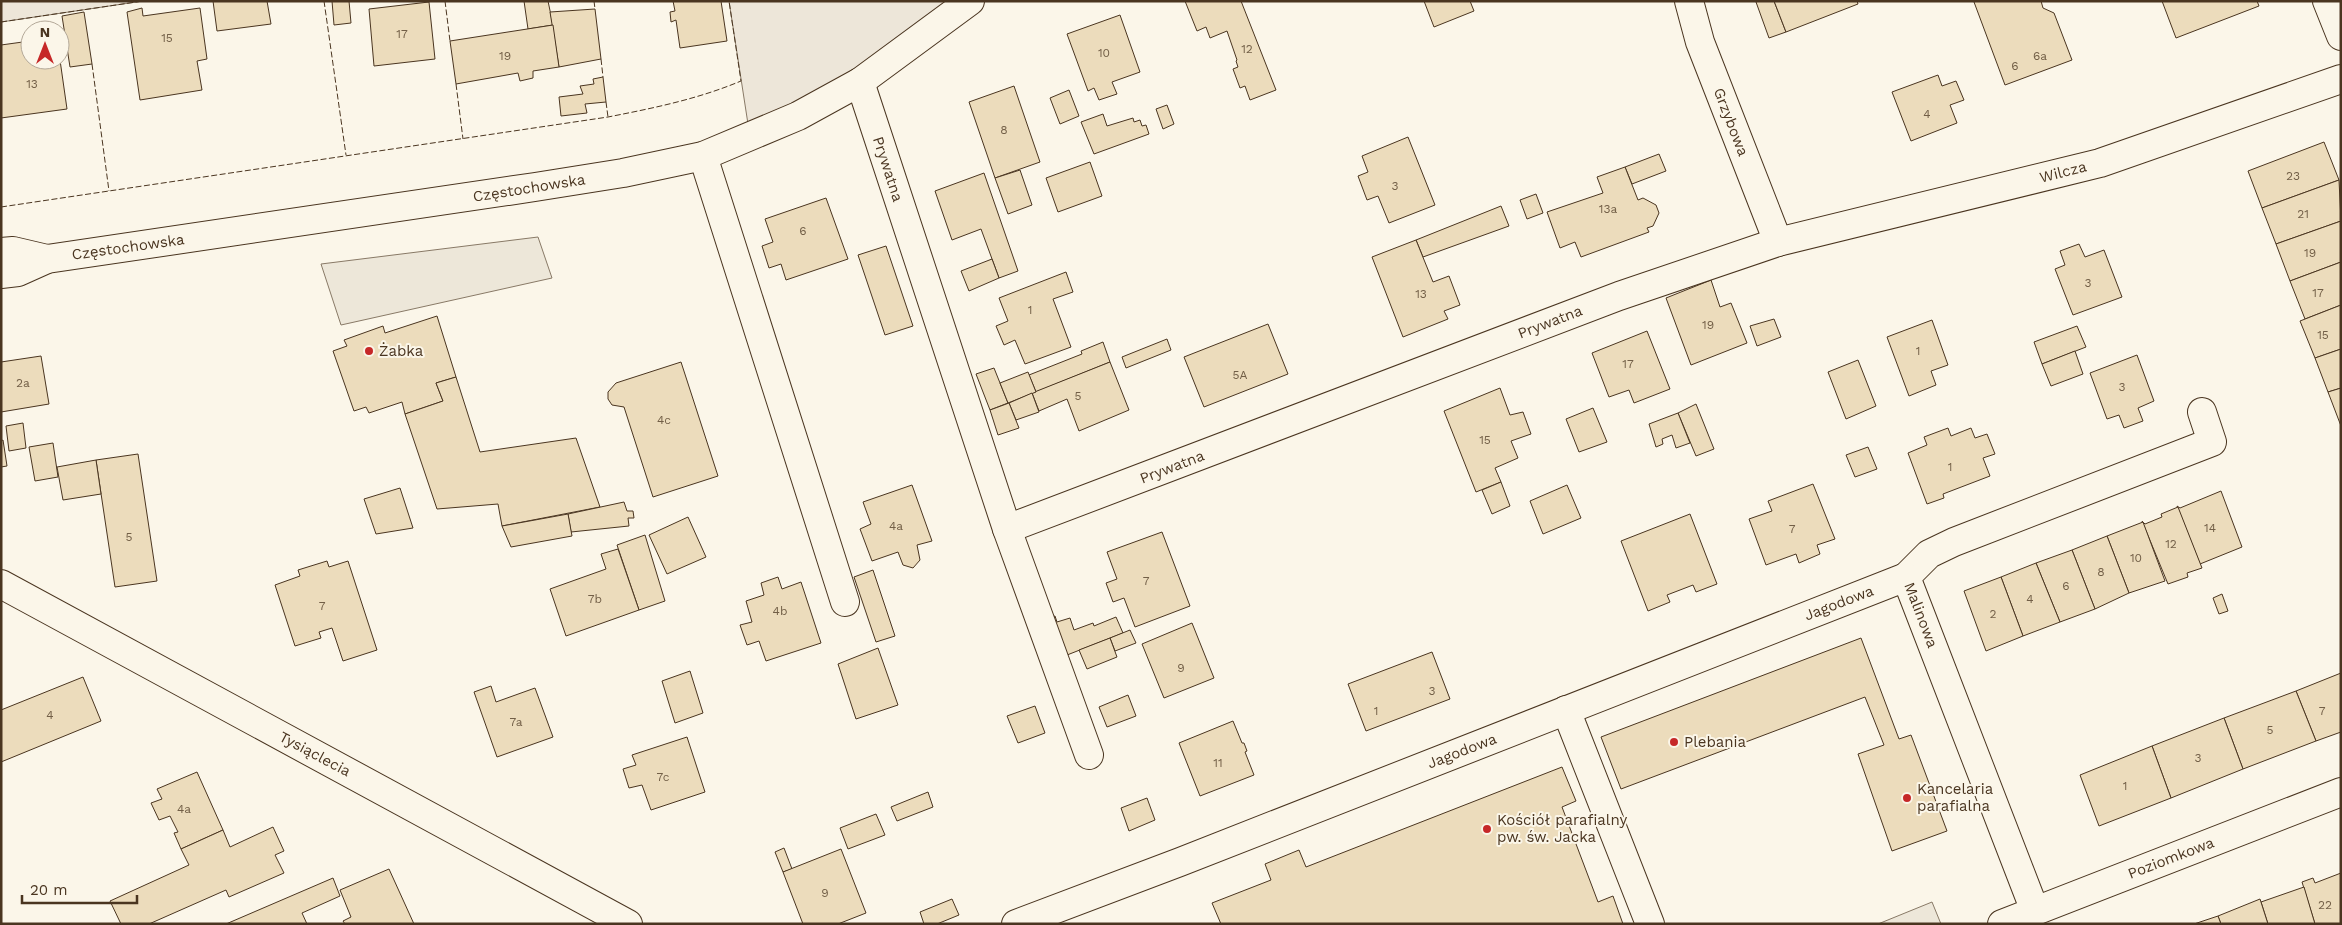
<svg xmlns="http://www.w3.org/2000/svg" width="2342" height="925" font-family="'Work Sans',sans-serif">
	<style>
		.green { fill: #ede6d9; stroke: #887966 }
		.parking { fill: #ede7d9; stroke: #887966 }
		.building { fill: #ecdcbc; stroke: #4a3520 }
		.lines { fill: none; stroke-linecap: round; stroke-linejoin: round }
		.minor-casing { stroke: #4a3520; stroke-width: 30 }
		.major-casing { stroke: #4a3520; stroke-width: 30 }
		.minor { stroke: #fbf6e9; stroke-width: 28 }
		.major { stroke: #fbf6e9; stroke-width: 28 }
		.fence { stroke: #4a3520; stroke-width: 1; stroke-dasharray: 6 2.5; stroke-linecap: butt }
		.poi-dot { fill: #c62828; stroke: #fbf6e9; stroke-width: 2 }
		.labels { text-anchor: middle; stroke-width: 4; stroke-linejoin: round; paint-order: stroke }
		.number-label { font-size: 12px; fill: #725f47 }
		.street-label { font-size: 15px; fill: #4a3520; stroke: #fbf6e9 }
		.poi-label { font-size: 15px; fill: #4a3520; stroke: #fbf6e9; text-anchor: start }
	</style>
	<rect width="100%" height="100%" fill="#fbf6e9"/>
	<g class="green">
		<path d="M1,1H143L1,22Z"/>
		<path d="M729,1H970L750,137Z"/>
	</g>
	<g class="parking">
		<path d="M538,237L552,278L341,325L321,264Z"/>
		<path d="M1932,902L1941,924H1878Z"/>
	</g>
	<g class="building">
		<path d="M213,1H267L271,24L217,31Z"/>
		<path d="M332,1H349L351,23L334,25Z"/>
		<path d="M524,1H548L553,25L528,29Z"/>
		<path d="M673,1H721L727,41L680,48L676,20L671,22L670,12L675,11Z"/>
		<path d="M1185,1H1241L1276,90L1250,100L1245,86L1240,88L1233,69L1238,67L1236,61L1237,60L1227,31L1210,38L1206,27L1197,31Z"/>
		<path d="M1424,1H1470L1474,11L1434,27Z"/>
		<path d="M1759,1H1774L1786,32L1769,38L1756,2Z"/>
		<path d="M1774,1H1857L1858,4L1786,32Z"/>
		<path d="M1977,1H2041L2043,8L2054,13L2072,60L2005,85L1974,2Z"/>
		<path d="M2162,1H2257L2259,6L2176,38Z"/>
		<path d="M429,2L435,59L374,66L369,9Z"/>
		<path d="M142,8L143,16L200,8L207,59L197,61L202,90L140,100L127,12Z"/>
		<path d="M595,9L601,59L559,67L550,12Z"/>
		<path d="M84,12L92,64L70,67L62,16Z"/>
		<path d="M1120,15L1140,72L1112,82L1117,94L1099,100L1094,88L1088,91L1067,34Z"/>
		<path d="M553,25L559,67L533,71V78L520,81L518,73L456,84L450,41Z"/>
		<path d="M30,41V60H60L67,109L1,118V45Z"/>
		<path d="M1938,75L1942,86L1956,81L1964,100L1950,105L1957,123L1911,141L1892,92Z"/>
		<path d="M603,77L606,102L585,104L587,113L561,116L559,97L583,94L580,86L594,84L593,79Z"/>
		<path d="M1014,86L1040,162L995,178L969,102Z"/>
		<path d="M1069,90L1079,116L1060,124L1050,98Z"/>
		<path d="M1167,105L1174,124L1163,129L1156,109Z"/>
		<path d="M1103,114L1107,126L1133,118L1134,122L1140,120L1142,126L1146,125L1149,134L1094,154L1081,122Z"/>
		<path d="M1408,137L1435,205L1389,223L1378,196L1367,200L1358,176L1368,172L1362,156Z"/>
		<path d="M2324,142L2339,180L2262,208L2248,171Z"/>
		<path d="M1659,154L1666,171L1632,184L1625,167Z"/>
		<path d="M1090,162L1102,196L1058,212L1046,178Z"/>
		<path d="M1625,167L1638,200L1643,198L1656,205L1659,213L1653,226L1647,228L1649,232L1581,257L1575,242L1560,248L1547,212L1603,193L1597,177Z"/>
		<path d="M1020,170L1032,205L1008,214L995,178Z"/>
		<path d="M984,173L1018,271L999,278L981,229L952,240L935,191Z"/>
		<path d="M2339,180L2341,221L2276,244L2262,208Z"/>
		<path d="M1536,194L1543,213L1527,219L1520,200Z"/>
		<path d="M826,198L848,259L786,280L781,264L769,268L762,246L773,242L765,219Z"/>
		<path d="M1501,206L1509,226L1423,257L1416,240Z"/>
		<path d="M2341,221V262L2290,281L2276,244Z"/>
		<path d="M1416,240L1433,282L1449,276L1460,305L1444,311L1448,319L1403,337L1372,257Z"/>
		<path d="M2079,244L2085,257L2104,250L2122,297L2073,315L2055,269L2065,265L2060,251Z"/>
		<path d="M886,246L913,326L885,335L858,255Z"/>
		<path d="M992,259L999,278L969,291L961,271Z"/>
		<path d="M2341,262V305L2305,319L2290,281Z"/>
		<path d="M1066,272L1073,292L1053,299L1071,347L1025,364L1015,340L1004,345L996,326L1008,321L999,298Z"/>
		<path d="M1711,280L1720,307L1731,303L1747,343L1691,365L1666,298Z"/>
		<path d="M2341,305V349L2315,358L2300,321Z"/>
		<path d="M437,316L456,377L436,383L443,401L405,414L402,402L369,413L366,407L354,411L333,351L347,346L344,340L383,326L385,333Z"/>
		<path d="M1774,319L1781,337L1757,346L1750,326Z"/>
		<path d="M1932,320L1948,365L1931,371L1936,385L1909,396L1887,337Z"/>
		<path d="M1268,324L1288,374L1204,407L1184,357Z"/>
		<path d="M2077,326L2086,347L2042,364L2034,342Z"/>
		<path d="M1647,331L1670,389L1634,403L1629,390L1609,397L1592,353Z"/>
		<path d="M1167,339L1171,350L1126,368L1122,357Z"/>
		<path d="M1103,342L1110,362L1036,392L1029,375L1082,354L1081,351Z"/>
		<path d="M2341,349V388L2328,392L2315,358Z"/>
		<path d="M2075,351L2083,374L2051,386L2042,364Z"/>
		<path d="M2137,355L2154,401L2138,408L2143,421L2124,428L2119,415L2107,419L2090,373Z"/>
		<path d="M41,356L49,404L1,412V362Z"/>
		<path d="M1858,360L1876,406L1846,419L1828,372Z"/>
		<path d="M681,362L718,476L653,497L624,407L612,405L608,399V392L616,383Z"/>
		<path d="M1110,362L1129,410L1079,431L1067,399L1039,411L1032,393Z"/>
		<path d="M994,368L1008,403L990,410L976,374Z"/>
		<path d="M1028,372L1036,392L1008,403L1000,383Z"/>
		<path d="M456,377L480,452L576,438L600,507L502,526L498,504L437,509L405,414L443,401L436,383Z"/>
		<path d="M1500,388L1510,415L1523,412L1531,434L1511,441L1518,458L1495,468L1501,482L1476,492L1444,411Z"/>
		<path d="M2341,388V426L2328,392Z"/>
		<path d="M1032,393L1039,412L1016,420L1009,403Z"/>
		<path d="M1009,403L1019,428L998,435L990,410Z"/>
		<path d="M1696,404L1714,449L1696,456L1678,413Z"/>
		<path d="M1593,408L1607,442L1579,452L1566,419Z"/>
		<path d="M1678,413L1690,443L1676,448L1672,435L1662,439L1663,444L1656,447L1649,424Z"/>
		<path d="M23,423L26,448L9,451L6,426Z"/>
		<path d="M1948,428L1951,436L1971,428L1975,438L1987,434L1995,454L1983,458L1990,476L1943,494L1944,498L1927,504L1908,453L1927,445L1924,437Z"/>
		<path d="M3,440L7,466L1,467V441Z"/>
		<path d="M53,443L58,477L35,481L29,447Z"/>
		<path d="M1868,447L1877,469L1855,477L1846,455Z"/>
		<path d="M138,454L157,581L115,587L96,460Z"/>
		<path d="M96,460L101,494L63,500L57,467Z"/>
		<path d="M1501,482L1510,506L1492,514L1482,490Z"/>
		<path d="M1813,484L1835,539L1817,545L1820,554L1799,563L1796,554L1766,565L1749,519L1772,511L1768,501Z"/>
		<path d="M912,485L932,541L917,545L920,560L913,568L903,565L898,552L872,561L860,529L871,524L863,502Z"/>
		<path d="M1567,485L1581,518L1543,534L1530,501Z"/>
		<path d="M400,488L413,528L376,534L364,499Z"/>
		<path d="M2221,491L2242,547L2200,564L2177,506L2180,508Z"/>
		<path d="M624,502L627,511H633L634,518H628L629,526L571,532L568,514Z"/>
		<path d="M2178,507L2202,568L2187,573L2188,577L2168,584L2142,521L2145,524L2162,517L2161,514Z"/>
		<path d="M568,514L572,536L511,547L502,526Z"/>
		<path d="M1690,514L1717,584L1696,592L1693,585L1667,595L1670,602L1648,611L1621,541Z"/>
		<path d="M688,517L706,557L667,574L649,535Z"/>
		<path d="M2143,522L2165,581L2129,593L2107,536Z"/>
		<path d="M1162,532L1190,606L1135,627L1124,598L1113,602L1106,583L1117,579L1107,552Z"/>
		<path d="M645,535L665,601L639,610L617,545Z"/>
		<path d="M2107,536L2129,593L2095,609L2072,550Z"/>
		<path d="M618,549L639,610L566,636L550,589L606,569L601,554Z"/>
		<path d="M2072,550L2095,609L2060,622L2036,563Z"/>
		<path d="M327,561L329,567L348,561L377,650L343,661L332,628L319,632L321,638L295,646L275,585L300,576L298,570Z"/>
		<path d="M2036,563L2060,622L2023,636L2001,577Z"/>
		<path d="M873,570L895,636L876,642L854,577Z"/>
		<path d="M778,577L782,589L801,582L821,643L766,661L759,641L747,645L740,625L752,622L746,601L764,595L761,583Z"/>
		<path d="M2001,577L2023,636L1986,651L1964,591Z"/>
		<path d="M2222,594L2228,611L2219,614L2213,598Z"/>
		<path d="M1055,616L1057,622L1070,618L1074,630L1093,623L1094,626L1116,617L1123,633L1062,657L1049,618Z"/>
		<path d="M1192,623L1214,678L1164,698L1142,644Z"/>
		<path d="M1130,630L1136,643L1115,651L1110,638Z"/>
		<path d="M1110,638L1117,657L1087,669L1079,650Z"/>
		<path d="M1861,638L1899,739L1911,735L1947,831L1892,851L1858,754L1884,745L1865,697L1621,789L1601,737Z"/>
		<path d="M878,648L898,705L856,719L838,664Z"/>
		<path d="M1432,652L1450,699L1366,731L1348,684Z"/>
		<path d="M690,671L703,713L675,723L662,681Z"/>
		<path d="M2341,673V732L2316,741L2296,691Z"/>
		<path d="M83,677L101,721L1,762V710Z"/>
		<path d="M491,686L496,702L535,688L553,737L497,757L474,692Z"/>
		<path d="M2296,691L2316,741L2243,769L2224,718Z"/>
		<path d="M1128,695L1136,716L1107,727L1099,707Z"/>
		<path d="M1035,706L1045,733L1018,743L1007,716Z"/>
		<path d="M2224,718L2243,769L2171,798L2152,746Z"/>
		<path d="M1233,721L1242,743H1244L1247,751L1245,752L1254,775L1200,796L1179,743Z"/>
		<path d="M687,737L705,792L651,810L642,785L629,788L623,769L636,765L632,755Z"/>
		<path d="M2152,746L2171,798L2099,826L2080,775Z"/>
		<path d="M1562,767L1576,801L1562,807L1598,902L1613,896L1623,924H1221L1212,903L1271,880L1265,864L1299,850L1306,867Z"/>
		<path d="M197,772L223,830L181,849L174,833L178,832L170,816L159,820L151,803L162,799L157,789Z"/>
		<path d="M928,792L933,807L897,821L891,807Z"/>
		<path d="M1147,798L1155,820L1129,831L1121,808Z"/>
		<path d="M876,814L885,835L848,849L840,828Z"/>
		<path d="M273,827L284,851L275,855L284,873L229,897L226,890L149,924H121L110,901L189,865L181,849L223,830L230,847Z"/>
		<path d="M784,848L792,869L783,872L775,852Z"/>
		<path d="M841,849L866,913L838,924H803L783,872Z"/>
		<path d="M389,869L414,924H345L343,921L351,917L340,890Z"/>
		<path d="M2341,873V924H2315L2302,882L2313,878L2315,883Z"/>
		<path d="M333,878L340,896L302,913L307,924H226Z"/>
		<path d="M2304,887L2315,924H2268L2261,902Z"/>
		<path d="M952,899L959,915L937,924H924L920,912Z"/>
		<path d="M2260,899L2268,924H2221L2218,916Z"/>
		<path d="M2218,916L2221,924H2194Z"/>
	</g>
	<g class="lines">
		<g class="minor-casing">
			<g id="minor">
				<path d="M1689,1L1700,42L1778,242"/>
				<path d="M2327,1L2341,36"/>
				<path d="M860,82L1007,529L1619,296L1778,242L2100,163L2341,79"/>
				<path d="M703,156L845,602"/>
				<path d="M1007,529L1089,755"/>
				<path d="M1,584L628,924"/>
				<path d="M1566,710L1650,924"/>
				<path d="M2035,911L1906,577L1929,554L1954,542L2212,442L2202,412"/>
				<path d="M1016,924L1180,862L1906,577"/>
				<path d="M2002,924L2341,792"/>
			</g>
		</g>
		<g class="major-casing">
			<g id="major">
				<path d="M1,252L13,251L47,259"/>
				<path d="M1,274L18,272L47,259L535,187L623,173L703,156L798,116L860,82L970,1"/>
			</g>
		</g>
		<use href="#minor" class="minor"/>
		<use href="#major" class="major"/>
		<g class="fence">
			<path d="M324,1L346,155"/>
			<path d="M445,1L450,41"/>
			<path d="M594,1L595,9"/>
			<path d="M1,22L143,1"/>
			<path d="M601,59L603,77"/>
			<path d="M92,64L109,191"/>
			<path d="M456,84L463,139"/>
			<path d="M606,102L608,117"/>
			<path d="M1,207L608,117C654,108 698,99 741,81L729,1"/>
		</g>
	</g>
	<g class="poi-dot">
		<circle cx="369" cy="351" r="5"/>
		<circle cx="1674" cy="742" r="5"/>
		<circle cx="1907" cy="798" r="5"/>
		<circle cx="1487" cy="829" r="5"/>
	</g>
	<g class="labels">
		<g class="number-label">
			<text x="402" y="38">17</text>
			<text x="167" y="42">15</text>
			<text x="1247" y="53">12</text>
			<text x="1104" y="57">10</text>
			<text x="505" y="60">19</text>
			<text x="2040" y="60">6a</text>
			<text x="2015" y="70">6</text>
			<text x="32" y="88">13</text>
			<text x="1927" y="118">4</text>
			<text x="1004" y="134">8</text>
			<text x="2293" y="180">23</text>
			<text x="1395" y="190">3</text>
			<text x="1608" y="213">13a</text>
			<text x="2303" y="218">21</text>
			<text x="803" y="235">6</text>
			<text x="2310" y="257">19</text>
			<text x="2088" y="287">3</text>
			<text x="2318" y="297">17</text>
			<text x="1421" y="298">13</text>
			<text x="1030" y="314">1</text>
			<text x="1708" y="329">19</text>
			<text x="2323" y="339">15</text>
			<text x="1918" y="355">1</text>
			<text x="1628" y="368">17</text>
			<text x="1240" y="379">5A</text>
			<text x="23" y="387">2a</text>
			<text x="2122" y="391">3</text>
			<text x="1078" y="400">5</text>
			<text x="664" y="424">4c</text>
			<text x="1485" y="444">15</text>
			<text x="1950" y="471">1</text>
			<text x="896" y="530">4a</text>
			<text x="2210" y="532">14</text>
			<text x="1792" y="533">7</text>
			<text x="129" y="541">5</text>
			<text x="2171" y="548">12</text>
			<text x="2136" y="562">10</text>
			<text x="2101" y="576">8</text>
			<text x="1146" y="585">7</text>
			<text x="2066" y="590">6</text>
			<text x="595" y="603">7b</text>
			<text x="2030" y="603">4</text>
			<text x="322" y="610">7</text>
			<text x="780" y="615">4b</text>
			<text x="1993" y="618">2</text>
			<text x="1181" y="672">9</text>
			<text x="1432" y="695">3</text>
			<text x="1376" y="715">1</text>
			<text x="2322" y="715">7</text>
			<text x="50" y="719">4</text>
			<text x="516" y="726">7a</text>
			<text x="2270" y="734">5</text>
			<text x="2198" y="762">3</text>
			<text x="1218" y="767">11</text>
			<text x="663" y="781">7c</text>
			<text x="2125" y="790">1</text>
			<text x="184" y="813">4a</text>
			<text x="825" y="897">9</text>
			<text x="2325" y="909">22</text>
		</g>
		<g class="street-label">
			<text transform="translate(1731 122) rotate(69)" y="5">Grzybowa</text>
			<text transform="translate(888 169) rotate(72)" y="5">Prywatna</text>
			<text transform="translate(2063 172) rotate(-14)" y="5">Wilcza</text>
			<text transform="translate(529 188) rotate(-9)" y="5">Częstochowska</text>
			<text transform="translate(128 247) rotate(-8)" y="5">Częstochowska</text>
			<text transform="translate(1550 322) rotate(-21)" y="5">Prywatna</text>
			<text transform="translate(1172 467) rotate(-21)" y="5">Prywatna</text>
			<text transform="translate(1839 603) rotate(-21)" y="5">Jagodowa</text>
			<text transform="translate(1921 615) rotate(69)" y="5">Malinowa</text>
			<text transform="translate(1462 751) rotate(-21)" y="5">Jagodowa</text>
			<text transform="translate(315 754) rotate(28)" y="5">Tysiąclecia</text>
			<text transform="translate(2171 858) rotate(-21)" y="5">Poziomkowa</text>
		</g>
		<g class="poi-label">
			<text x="379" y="356">Żabka</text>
			<text x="1684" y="747">Plebania</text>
			<text x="1917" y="794">Kancelaria<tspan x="1917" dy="17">parafialna</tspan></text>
			<text x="1497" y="825">Kościół parafialny<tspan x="1497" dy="17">pw. św. Jacka</tspan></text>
		</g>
	</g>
	<rect width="2342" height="925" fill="none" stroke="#4a3520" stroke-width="5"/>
	<g transform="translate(45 45)"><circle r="24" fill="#fbf6e9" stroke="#b4a999"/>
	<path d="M0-4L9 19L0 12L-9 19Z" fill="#c62828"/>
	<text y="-8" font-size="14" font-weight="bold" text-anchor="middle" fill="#4a3520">N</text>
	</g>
	<path d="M22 895v8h115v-8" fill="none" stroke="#4a3520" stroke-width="2.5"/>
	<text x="30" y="895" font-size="15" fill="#4a3520" stroke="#fbf6e9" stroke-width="4" paint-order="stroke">20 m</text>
</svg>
